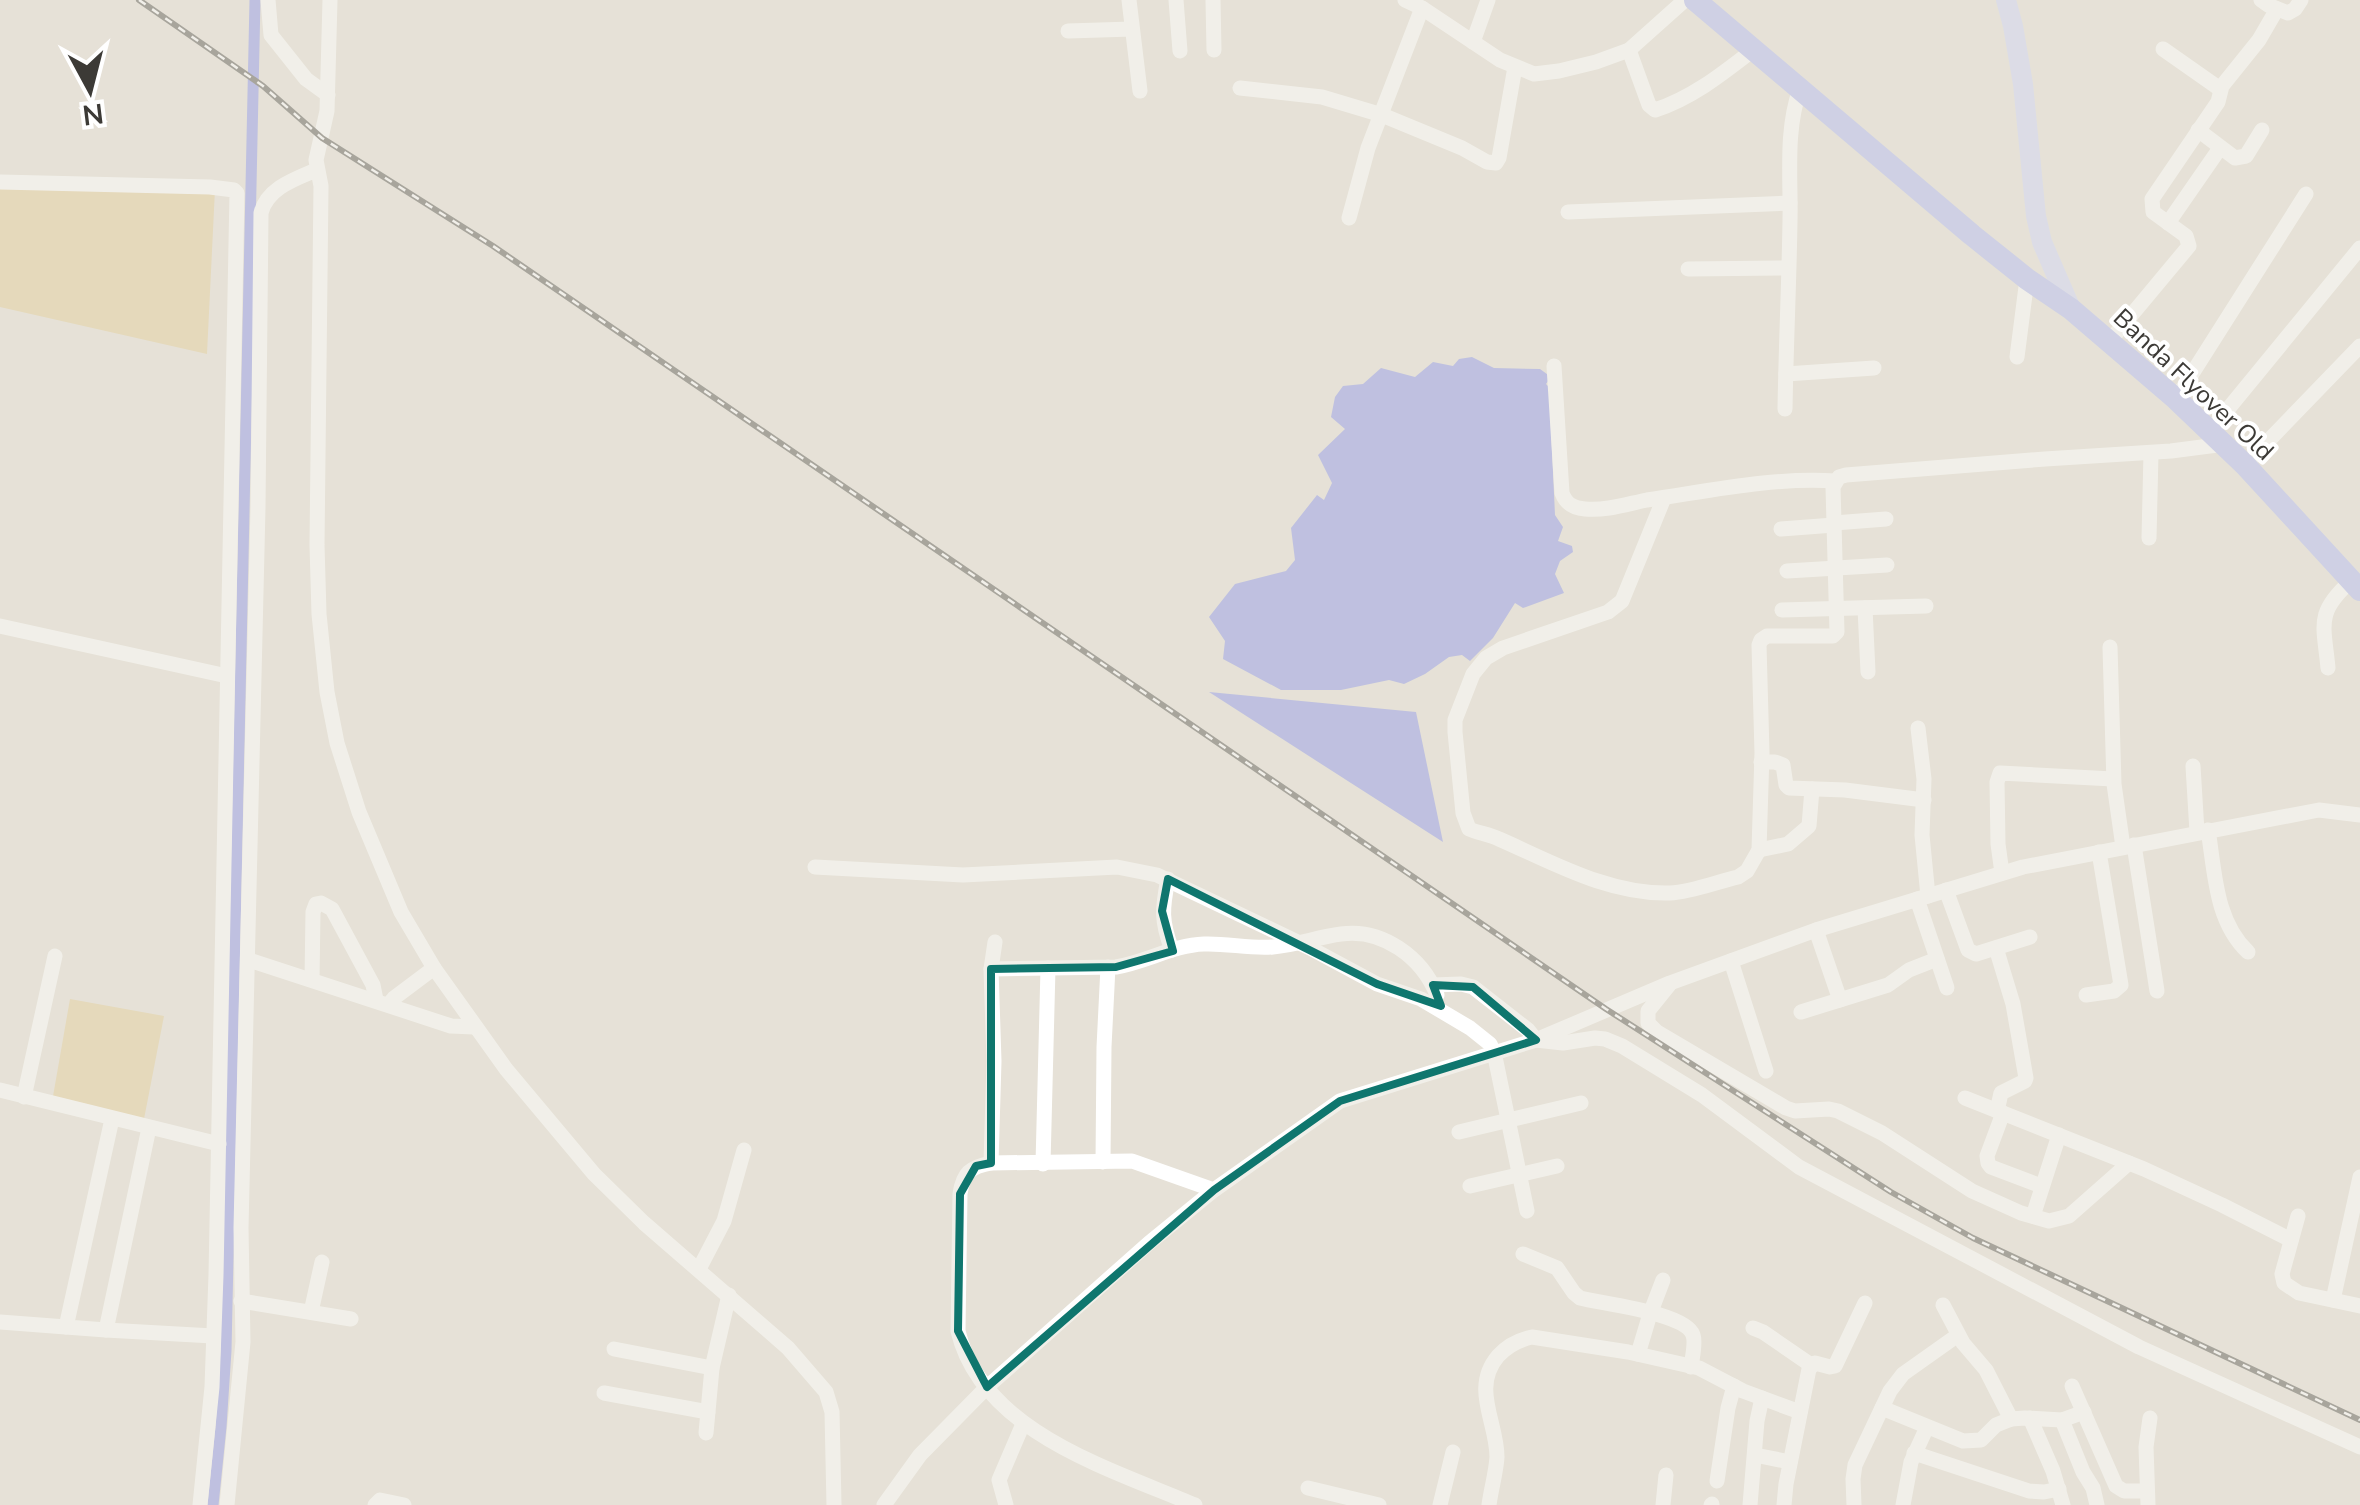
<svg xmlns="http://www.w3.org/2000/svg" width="2360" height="1505" font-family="'Nunito Sans',sans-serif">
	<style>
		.green { fill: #e5ce99 }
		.water { fill: #9098ea }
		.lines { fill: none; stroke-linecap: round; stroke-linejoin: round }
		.canal { stroke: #9098ea; stroke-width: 11 }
		.minor { stroke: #fff; stroke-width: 15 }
		.major { stroke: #d1d6f8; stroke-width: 20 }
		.highway { stroke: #b3bbf4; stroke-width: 22 }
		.rail-casing { stroke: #5d5b56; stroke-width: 6 }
		.rail { stroke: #fff; stroke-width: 2.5; stroke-dasharray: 8; stroke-linecap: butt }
		.marked { fill: none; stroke: #0f766e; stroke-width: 8; stroke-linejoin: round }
		.labels { text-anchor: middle; stroke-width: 8; stroke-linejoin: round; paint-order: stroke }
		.street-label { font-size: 25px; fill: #3c3a36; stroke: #fff }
	</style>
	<rect width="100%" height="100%" fill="#e6e1d7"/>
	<g class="green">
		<path d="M0,179L215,189L207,354L0,307Z"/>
		<path d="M70,999L164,1016L144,1119L52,1102Z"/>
	</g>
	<g class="water">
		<path d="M1472,357L1494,368L1540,369L1551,377L1546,384L1549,387L1555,515L1563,527L1558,541L1572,546L1573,552L1560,561L1555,574L1564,593L1523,608L1515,603L1493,638L1470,661L1462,655L1449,657L1425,674L1404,684L1389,680L1341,690H1281L1223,659L1225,641L1209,617L1235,584L1286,571L1295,560L1291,528L1317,495L1324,500L1332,483L1318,455L1345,429L1331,417L1335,397L1343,386L1363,384L1381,368L1415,377L1433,362L1453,366L1459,359Z"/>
		<path d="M1209,692L1416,712L1443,842Z"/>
	</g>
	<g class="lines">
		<path class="canal" d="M213,1505L221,1427L226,1351L255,0"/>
		<g class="minor">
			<path d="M268,0L271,35L306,79L328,95"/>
			<path d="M330,0L327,111L316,160L321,186L317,545L319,614L327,692L337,743L359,812L401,912L434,968L506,1069L594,1174L644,1223L788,1348L826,1392L832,1412L834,1505"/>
			<path d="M1129,0L1140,91"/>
			<path d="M1176,0L1180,51"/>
			<path d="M1213,0L1214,50"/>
			<path d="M1405,0L1422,8L1500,60L1534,74L1559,71L1596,62L1629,50L1685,0"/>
			<path d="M2261,0L2268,5L2288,13L2295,9L2301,0"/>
			<path d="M1068,31L1132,29"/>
			<path d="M1473,42L1488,0"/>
			<path d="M2163,49L2220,89"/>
			<path d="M1629,50L1649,105L1655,110C1692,98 1722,74 1753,50"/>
			<path d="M1240,88L1322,97L1382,115L1462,148L1487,162L1496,163L1499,158L1515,67"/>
			<path d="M2198,130L2235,158L2246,156L2262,130"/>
			<path d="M0,182L210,187L234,190L237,193L216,1275L212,1387L200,1505"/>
			<path d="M1568,212L1790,203"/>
			<path d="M1349,218L1368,148L1422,8"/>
			<path d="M2168,223L2220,148"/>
			<path d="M1688,269L1788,268"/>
			<path d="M2109,342L2189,246L2186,236L2153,212L2152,199L2218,102L2222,86L2259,40L2277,9"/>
			<path d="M2017,357L2027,279"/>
			<path d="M1554,366L1562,493C1566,504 1573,508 1585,509C1606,511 1627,504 1647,500C1709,491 1773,477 1835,481"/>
			<path d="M1786,374L1874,368"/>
			<path d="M2176,399L2306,194"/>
			<path d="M1785,409C1786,346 1789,284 1790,221C1791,178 1785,131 1800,89"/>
			<path d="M2210,431L2360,248"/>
			<path d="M2245,465L2360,346"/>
			<path d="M1664,498L1622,601L1608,612L1503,648L1486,658L1473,674L1455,720V732L1463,813L1469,829C1478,833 1489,834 1499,839C1552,862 1609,895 1670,893C1692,892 1716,882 1738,877L1747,871L1759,850L1762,753L1759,645L1761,640L1767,636H1833L1837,632L1833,487L1839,477L1846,475L2045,459L2171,451L2225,444"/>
			<path d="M1834,523L1886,519"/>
			<path d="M1781,529L1834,525"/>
			<path d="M2149,538L2151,453"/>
			<path d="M1787,571L1887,565"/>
			<path d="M1865,608L1868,672"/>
			<path d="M1782,610L1926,606"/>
			<path d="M0,626L227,676"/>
			<path d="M2110,647L2114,784L2123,847"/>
			<path d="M2328,668C2324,625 2315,613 2351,581"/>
			<path d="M1918,728L1924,779L1922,835L1928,896"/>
			<path d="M1761,762H1775L1783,765L1786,785L1789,788L1845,790L1924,800"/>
			<path d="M2193,766L2197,832"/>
			<path d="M2208,830C2215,872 2215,921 2248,952"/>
			<path d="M2134,845L2157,991"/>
			<path d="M1759,850L1788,844L1809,826L1812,789"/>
			<path d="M815,867L963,875L1117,867L1157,875L1310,948L1377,984L1421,999L1470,1028L1490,1044L1494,1052L1527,1211"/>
			<path d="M2002,873L1998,844L1997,782L2000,773L2113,779"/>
			<path d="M1168,879C1162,909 1161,921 1172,950"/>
			<path d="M1946,890L1968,950L1976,954L2030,937"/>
			<path d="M1917,899L1947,988"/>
			<path d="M1816,930L1840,1000"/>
			<path d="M1996,948L2013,1004L2026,1078L2025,1081L2001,1093L1997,1111"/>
			<path d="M249,960L451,1026L474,1027"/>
			<path d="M1731,961L1766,1071"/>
			<path d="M991,969L1116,967C1146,962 1174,945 1204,944C1227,943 1250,949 1273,947C1296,945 1318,937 1341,934C1382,928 1422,957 1437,995"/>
			<path d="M312,980L313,912L316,904L321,903L332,909L373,985L376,1000"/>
			<path d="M1433,985L1461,984L1473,987L1528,1030L1536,1040L1563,1043L1595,1038L1605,1039L1622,1046L1702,1095L1799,1167L2139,1347L2360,1447"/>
			<path d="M1669,985L1648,1011V1023L1657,1032L1786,1108L1795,1111L1829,1109L1838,1111L1882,1133L1972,1191L2021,1213L2049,1221L2069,1216L2129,1163"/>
			<path d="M2086,995L2114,991L2121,985L2099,852"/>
			<path d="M389,1004L394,998L434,968"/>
			<path d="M1801,1012L1888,985L1909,970L1937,959"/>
			<path d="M0,1090L219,1144"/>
			<path d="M24,1097L55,956"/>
			<path d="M1965,1098L2144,1169L2222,1205L2291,1240"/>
			<path d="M2003,1113L1987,1156L1988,1163L1991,1167L2041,1186"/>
			<path d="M149,1128L106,1330L213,1336"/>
			<path d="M1459,1132L1581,1103"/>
			<path d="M1103,1162L1104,1047L1108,967"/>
			<path d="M991,1163L994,1061L991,969L995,942"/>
			<path d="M1043,1164L1048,968"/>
			<path d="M1470,1186L1557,1166"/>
			<path d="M2033,1216L2059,1135"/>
			<path d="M2298,1216L2282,1274L2284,1283L2299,1293L2360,1306"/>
			<path d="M1523,1254L1557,1268L1574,1293L1580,1298C1603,1304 1686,1313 1693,1335C1696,1343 1692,1358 1691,1367"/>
			<path d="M699,1269L724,1221L744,1150"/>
			<path d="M2333,1300L2360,1177"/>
			<path d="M241,1301L351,1319"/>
			<path d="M1943,1305L1963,1343L1986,1370L2011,1419"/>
			<path d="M311,1312L322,1262"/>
			<path d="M0,1322L66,1327"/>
			<path d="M1753,1328L1763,1332L1811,1365"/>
			<path d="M106,1330L66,1327L112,1119"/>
			<path d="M614,1349L712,1368"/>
			<path d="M1638,1354L1650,1314L1663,1280"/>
			<path d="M2072,1386L2116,1486L2124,1491H2147"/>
			<path d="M604,1393L708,1412"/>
			<path d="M1882,1408L1963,1441L1981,1440L1996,1425L2011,1419L2025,1418L2062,1420L2084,1412"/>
			<path d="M2030,1418L2053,1471L2063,1505"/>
			<path d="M2062,1420L2083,1472L2093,1488L2097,1505"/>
			<path d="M706,1433L712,1368L729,1295"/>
			<path d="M1914,1453L2029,1491L2044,1492L2059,1489"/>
			<path d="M1755,1455L1790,1462"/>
			<path d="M1717,1481L1728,1408L1734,1386"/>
			<path d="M1308,1488L1379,1505"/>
			<path d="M227,1505L243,1342L241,1228L258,507L261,213C267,188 295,179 316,170"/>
			<path d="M375,1505L380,1500L404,1505"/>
			<path d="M884,1505L920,1455L987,1387L1149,1243L1214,1190L1340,1101L1536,1040L1670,983L1816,930L2023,867L2319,810L2360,815"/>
			<path d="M1006,1505L999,1480L1023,1424"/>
			<path d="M1195,1505C1111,1469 982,1432 958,1331L960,1194C963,1173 970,1167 991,1163L1132,1161L1214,1190"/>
			<path d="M1440,1505L1453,1452"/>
			<path d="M1489,1505C1491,1489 1496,1473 1497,1457C1497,1422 1471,1388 1498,1356C1508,1345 1518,1340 1532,1337L1628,1352L1699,1368L1743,1391L1800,1412"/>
			<path d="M1663,1505L1666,1475"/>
			<path d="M1711,1505L1712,1504"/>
			<path d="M1750,1505L1757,1421L1762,1398"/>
			<path d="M1784,1505L1786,1484L1809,1369L1815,1363L1830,1367L1835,1366L1865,1303"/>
			<path d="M1854,1505L1853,1479L1855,1465L1890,1391L1903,1374L1958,1335"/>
			<path d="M1903,1505L1911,1462L1927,1427"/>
			<path d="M2148,1505L2146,1447L2150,1418"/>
		</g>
		<path class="major" d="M2006,0L2013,26L2023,84L2036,216L2042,242L2071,309"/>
		<path class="highway" d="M1695,0L1972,235L2027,279L2071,309L2176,399L2245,465L2360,590"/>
		<g class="rail-casing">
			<path id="rail" d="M139,0L263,86L322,138L493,246L1606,1009L1891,1192L1973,1238L2360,1420"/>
		</g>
		<use href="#rail" class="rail"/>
	</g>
	<path d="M0 0H2360V1505H0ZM1168,879L1377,984L1441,1006L1433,985L1473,987L1536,1040L1340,1101L1214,1190L987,1387L958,1331L960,1194L976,1166L991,1163V969L1116,967L1173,951L1162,911Z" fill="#e6e1d7" fill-opacity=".55" fill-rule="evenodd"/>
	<path class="marked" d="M1168,879L1377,984L1441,1006L1433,985L1473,987L1536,1040L1340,1101L1214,1190L987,1387L958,1331L960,1194L976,1166L991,1163V969L1116,967L1173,951L1162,911Z"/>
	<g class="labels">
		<g class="street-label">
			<text transform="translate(2194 384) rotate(43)" y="9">Banda Flyover Old</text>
		</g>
	</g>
	<g transform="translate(90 90) rotate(173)" stroke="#ffffff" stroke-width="8" paint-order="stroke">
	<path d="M0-8L18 38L0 25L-18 38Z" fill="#3c3a36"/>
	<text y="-15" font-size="28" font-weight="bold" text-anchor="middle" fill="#3c3a36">N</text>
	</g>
</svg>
